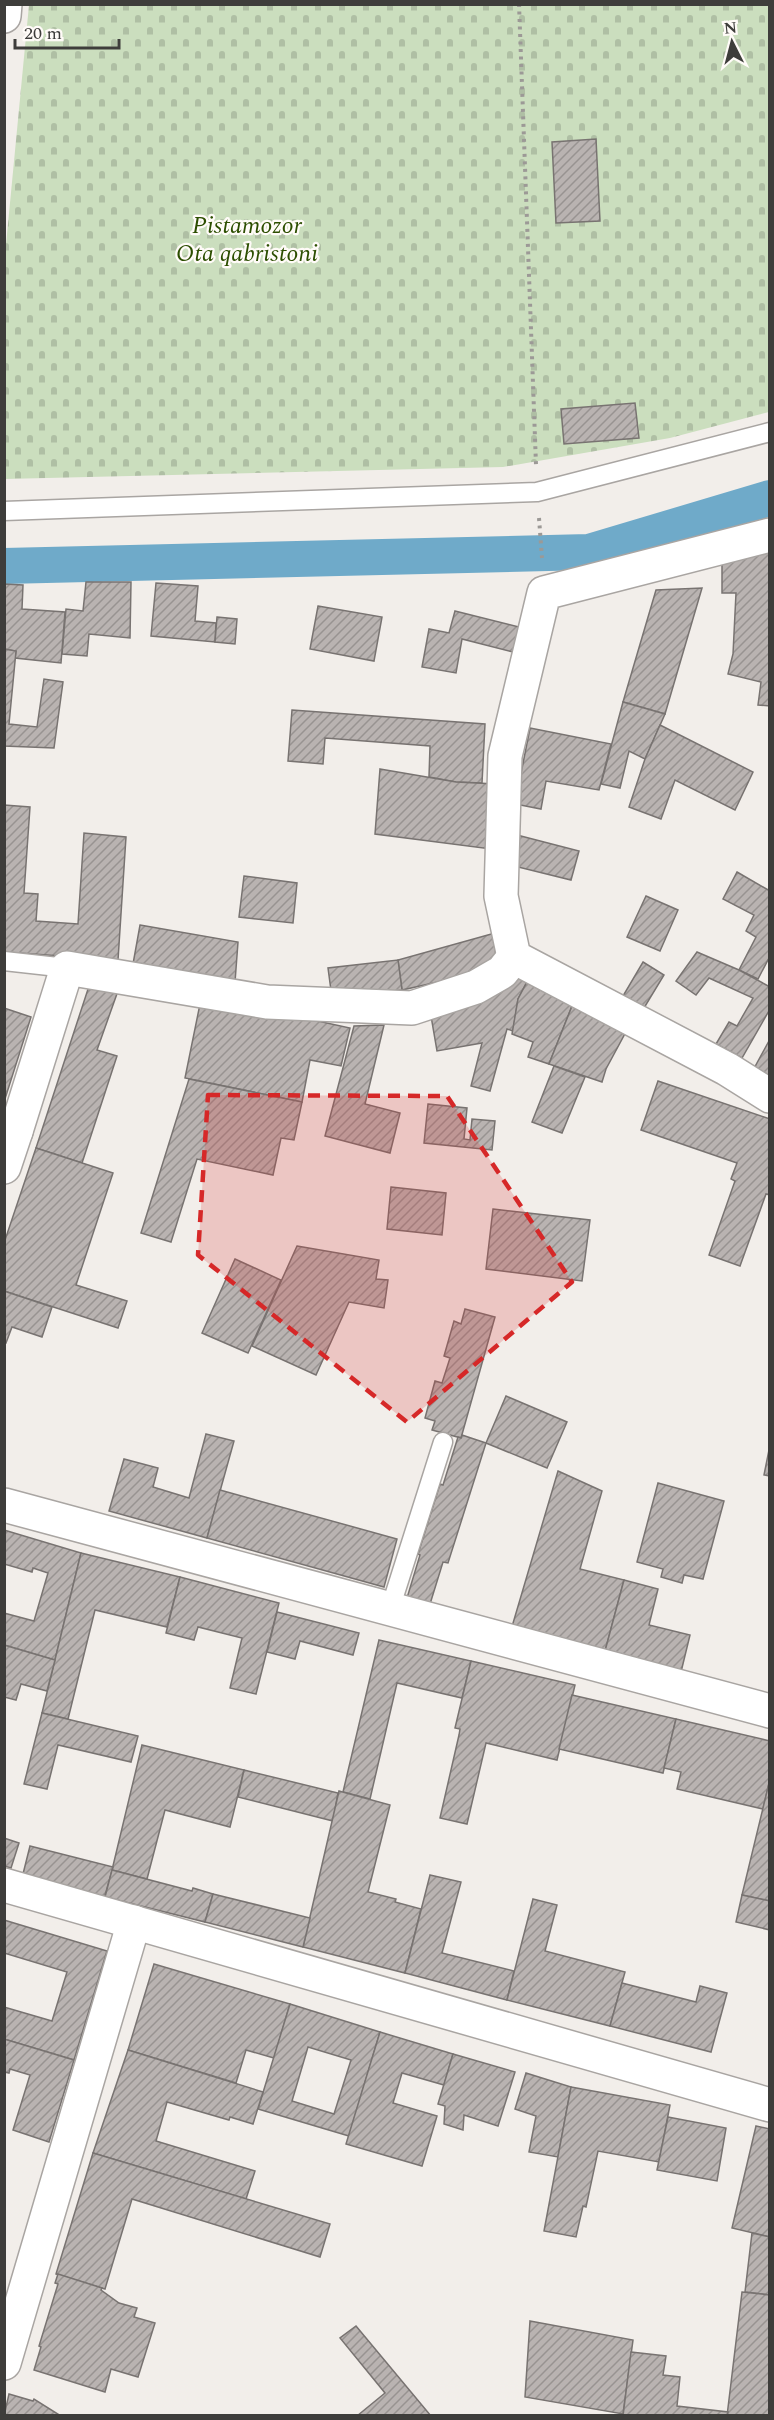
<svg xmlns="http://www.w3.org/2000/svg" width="774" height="2420" font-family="Spectral,serif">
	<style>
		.cemetery { fill: url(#cemetery-stones) }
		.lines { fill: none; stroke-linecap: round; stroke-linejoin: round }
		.canal { stroke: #6faac9; stroke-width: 36 }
		.building { fill: url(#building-hatch); stroke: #787371; stroke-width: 1.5; fill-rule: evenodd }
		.service-casing { stroke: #a9a5a2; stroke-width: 21 }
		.minor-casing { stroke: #a9a5a2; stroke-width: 36 }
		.path { stroke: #9c9996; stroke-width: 4; stroke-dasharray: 3 4.5; stroke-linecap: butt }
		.service { stroke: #fff; stroke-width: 18 }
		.minor { stroke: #fff; stroke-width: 33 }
		.marked { fill: #d62828; fill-opacity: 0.2; stroke: #d62828; stroke-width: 4.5; stroke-dasharray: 12 8; stroke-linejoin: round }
		.labels { text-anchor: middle; stroke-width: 4.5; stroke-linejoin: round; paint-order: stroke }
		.park-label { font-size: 24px; font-style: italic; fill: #2c4e00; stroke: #fffbf8 }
	</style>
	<defs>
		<pattern id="cemetery-stones" width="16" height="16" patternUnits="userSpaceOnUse" patternTransform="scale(1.5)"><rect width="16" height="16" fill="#cbdebe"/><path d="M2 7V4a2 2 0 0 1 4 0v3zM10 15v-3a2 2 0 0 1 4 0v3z" fill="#afbfa4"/></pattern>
		<pattern id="building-hatch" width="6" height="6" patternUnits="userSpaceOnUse" patternTransform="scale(1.5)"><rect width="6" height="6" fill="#b9b3b1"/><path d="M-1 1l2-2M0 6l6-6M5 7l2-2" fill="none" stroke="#989391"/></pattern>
	</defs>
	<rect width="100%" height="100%" fill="#f2eeea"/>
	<path class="cemetery" d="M29,5H769V412L670,438L503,467L5,479V255Z"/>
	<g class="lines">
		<path class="canal" d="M4,566L589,552L770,498"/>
	</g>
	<g class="building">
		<path d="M596,139L600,221L556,223L552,142Z"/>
		<path d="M635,403L639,438L564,444L561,409Z"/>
		<path d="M770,552V706L758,705L761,682L728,674L733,654L736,593H722V564Z"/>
		<path d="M86,582H131L130,638L89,634L87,656L62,654L66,609L83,611Z"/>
		<path d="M156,583L198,586L195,621L216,623L215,642L151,636Z"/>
		<path d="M4,584L23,585L22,609L65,612L61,663L15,658L16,651L4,649Z"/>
		<path d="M702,588L665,714L623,702L656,590Z"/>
		<path d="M318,606L382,617L374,661L310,649Z"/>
		<path d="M455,611L527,629L521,654L462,639L456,673L422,667L429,629L449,633Z"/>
		<path d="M217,617L237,619L235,644L215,642Z"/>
		<path d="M4,649L16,651L9,724L37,727L44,679L63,682L54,748L4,746Z"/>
		<path d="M623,702L665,714L645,759L629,751L620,788L601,784Z"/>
		<path d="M292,710L485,724L482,783L456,782L429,777L430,746L325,738L323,764L288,761Z"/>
		<path d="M660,725L753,772L735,810L675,780L661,819L629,807L645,759Z"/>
		<path d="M530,728L611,744L599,790L546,781L541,809L515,804Z"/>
		<path d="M380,769L456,782L496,784L491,849L375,834Z"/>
		<path d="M4,805L30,807L24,893L38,894L36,921L78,924L84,833L126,837L118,960L4,952Z"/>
		<path d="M517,835L579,851L571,880L510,865Z"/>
		<path d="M737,872L770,891V956L758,979L739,970L756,937L746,931L754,915L723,899Z"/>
		<path d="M244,876L297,883L293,923L239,917Z"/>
		<path d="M646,896L678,910L660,951L627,937Z"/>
		<path d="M140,925L238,942L235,982L133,964Z"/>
		<path d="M495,933L496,969L402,990L398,960Z"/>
		<path d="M697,952L739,970L770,987V1009L742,1058L716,1044L729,1022L737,1026L753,998L709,978L696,995L676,981Z"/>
		<path d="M398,960L402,990L332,998L328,968Z"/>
		<path d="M643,962L664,975L644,1008L623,996Z"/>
		<path d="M523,975L529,978L518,999L513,1031L507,1029L490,1091L471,1086L482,1043L437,1051L431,1016Z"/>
		<path d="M529,978L574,1001L549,1064L528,1057L533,1042L512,1034L518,999Z"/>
		<path d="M90,983L119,988L97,1050L117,1056L82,1163L36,1148Z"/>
		<path d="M574,1001L628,1028L606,1069L602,1082L549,1064Z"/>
		<path d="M200,1004L267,1010L350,1028L341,1066L310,1060L302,1102L185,1078Z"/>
		<path d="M4,1008L31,1017L4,1102Z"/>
		<path d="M384,1025L365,1104L400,1113L390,1153L325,1136L354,1026Z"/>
		<path d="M770,1039V1085L751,1074Z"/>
		<path d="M554,1066L585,1077L562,1133L532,1122Z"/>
		<path d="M189,1079L302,1102L294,1140L281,1138L273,1175L197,1159L171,1242L141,1233Z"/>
		<path d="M658,1081L770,1119V1195L766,1194L740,1266L709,1255L735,1181L731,1179L737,1163L641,1130Z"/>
		<path d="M428,1104L467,1108L464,1139L470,1140L472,1119L495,1121L492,1150L424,1143Z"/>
		<path d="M36,1148L113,1173L76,1285L127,1301L118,1328L4,1291V1243Z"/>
		<path d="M391,1187L446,1193L442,1235L387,1229Z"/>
		<path d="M493,1209L590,1220L582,1281L486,1269Z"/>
		<path d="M297,1246L379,1260L376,1279L388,1280L384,1308L349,1302L316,1375L252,1346Z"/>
		<path d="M235,1259L281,1280L248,1353L202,1333Z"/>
		<path d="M4,1291L52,1307L42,1337L12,1327L6,1343L4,1342Z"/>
		<path d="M465,1309L495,1317L461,1438L432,1430L435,1421L425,1418L435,1381L442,1383L450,1358L444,1356L454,1321L461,1324Z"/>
		<path d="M506,1396L567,1422L547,1468L486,1443Z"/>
		<path d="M206,1434L234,1441L207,1538L109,1511L124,1459L158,1468L153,1487L189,1498Z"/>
		<path d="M462,1435L486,1443L448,1563L443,1562L430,1604L407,1598L420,1555L418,1554L440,1484L443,1485L458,1437L461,1438Z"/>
		<path d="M770,1445V1476L764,1475Z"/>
		<path d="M558,1471L602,1491L580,1569L624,1580L604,1655L511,1630Z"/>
		<path d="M658,1483L724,1501L703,1579L684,1575L682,1583L661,1577L663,1569L637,1562Z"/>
		<path d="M220,1490L397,1539L384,1587L207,1538Z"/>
		<path d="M4,1530L81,1553L55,1660L4,1645V1613L34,1621L48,1573L33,1568L32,1572L4,1564Z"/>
		<path d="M81,1553L180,1577L167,1627L95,1610L68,1719L42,1713Z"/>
		<path d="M180,1577L279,1603L256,1694L230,1688L242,1638L198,1627L194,1640L166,1633Z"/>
		<path d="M624,1580L658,1589L649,1625L690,1635L681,1672L605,1651Z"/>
		<path d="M277,1612L359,1633L353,1655L300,1641L295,1659L267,1652Z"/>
		<path d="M379,1640L471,1661L462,1698L397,1683L370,1799L343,1792Z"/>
		<path d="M4,1645L55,1660L47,1691L21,1684L16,1700L4,1697Z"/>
		<path d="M471,1661L575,1685L557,1760L486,1743L467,1824L440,1818L459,1735L460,1729L455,1728Z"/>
		<path d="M572,1695L676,1719L663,1773L559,1749Z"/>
		<path d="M42,1713L138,1736L131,1762L58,1745L47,1789L24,1784Z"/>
		<path d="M676,1719L770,1741V1779L763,1809L677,1789L681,1772L664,1768Z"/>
		<path d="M142,1745L244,1770L230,1827L165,1810L147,1879L112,1870Z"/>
		<path d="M244,1770L338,1793L333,1821L238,1797Z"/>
		<path d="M770,1779V1901L742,1895Z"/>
		<path d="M339,1791L390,1805L368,1892L396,1899L395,1902L421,1909L405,1973L303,1947Z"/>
		<path d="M4,1838L19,1843L11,1868L4,1866Z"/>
		<path d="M30,1846L113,1867L104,1899L22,1878Z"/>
		<path d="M112,1870L192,1891L193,1888L213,1894L205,1922L105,1897Z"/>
		<path d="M430,1875L461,1882L442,1953L514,1971L507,2000L405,1973Z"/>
		<path d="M213,1894L310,1918L303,1947L205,1922Z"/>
		<path d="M742,1895L770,1901V1930L736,1922Z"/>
		<path d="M533,1899L557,1905L545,1951L625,1972L610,2026L507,2000Z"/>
		<path d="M4,1920L107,1951L74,2060L4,2039V2007L52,2021L67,1972L4,1953Z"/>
		<path d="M154,1964L290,2004L274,2058L246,2050L236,2083L128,2050Z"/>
		<path d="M622,1983L696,2002L700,1986L727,1993L711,2052L610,2026Z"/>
		<path d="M290,2004L380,2032L349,2136L258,2109ZM308,2047L351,2060L334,2114L292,2101Z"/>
		<path d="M380,2032L453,2054L444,2085L402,2073L393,2103L437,2116L422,2166L346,2144Z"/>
		<path d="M4,2039L74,2060L49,2142L13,2130L30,2075L10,2069L9,2073L4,2072Z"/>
		<path d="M128,2050L263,2092L253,2124L230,2117L229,2120L167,2102L156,2141L255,2171L246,2199L93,2153Z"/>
		<path d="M453,2054L515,2072L498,2126L464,2115L463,2130L444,2124L445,2106L438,2104Z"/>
		<path d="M526,2073L571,2087L558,2157L529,2152L536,2116L515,2109Z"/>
		<path d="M571,2087L670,2105L659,2162L598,2151L586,2207L583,2206L576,2237L544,2231Z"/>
		<path d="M668,2117L726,2128L717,2181L657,2170Z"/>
		<path d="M756,2126L770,2129V2237L732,2228Z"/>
		<path d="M93,2153L330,2224L320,2257L132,2199L105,2289L56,2274Z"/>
		<path d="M752,2233L770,2237V2295L745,2292Z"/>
		<path d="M58,2274L102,2288L101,2290L119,2303L137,2308L134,2317L155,2323L138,2377L111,2369L105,2392L34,2370L41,2347L39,2346L58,2284L55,2283Z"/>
		<path d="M742,2292L770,2295V2416H727Z"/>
		<path d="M530,2321L633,2340L623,2414L525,2397Z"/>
		<path d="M356,2326L431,2416H357L385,2393L340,2338Z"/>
		<path d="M631,2352L666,2356L663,2375L680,2377L677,2406L728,2412L727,2416H623Z"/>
		<path d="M9,2394L33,2401L34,2399L61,2416H4Z"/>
	</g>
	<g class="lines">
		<g class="service-casing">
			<g id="service">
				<path d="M4,511L537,492L770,432"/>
				<path d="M4,961L67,968"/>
				<path d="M390,1609L443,1442"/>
			</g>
		</g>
		<g class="minor-casing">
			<g id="minor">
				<path d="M4,16L5,4"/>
				<path d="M770,535L544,593L505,756L501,896L514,957L727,1069L770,1096"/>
				<path d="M4,1127L16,1131L4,1167"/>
				<path d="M16,1131L67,968L267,1002L412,1008L476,987L502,972L514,957"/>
				<path d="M4,1505L770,1711"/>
				<path d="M4,1885L770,2105"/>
				<path d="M4,2363L134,1922"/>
			</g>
		</g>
		<g class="path">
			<path d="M519,4L536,465"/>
			<path d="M539,518L542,558"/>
		</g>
		<use href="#service" class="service"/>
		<use href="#minor" class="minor"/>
	</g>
	<path class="marked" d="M208,1095L447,1096L572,1282L407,1422L198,1255Z"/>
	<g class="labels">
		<g class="park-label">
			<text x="247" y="233">Pistamozor<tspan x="247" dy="28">Ota qabristoni</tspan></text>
		</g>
	</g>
	<rect width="774" height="2420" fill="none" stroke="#3e3d3b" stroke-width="12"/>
	<g transform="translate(732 42) rotate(354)" stroke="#fffbf8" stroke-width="4.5" paint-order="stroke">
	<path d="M0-4.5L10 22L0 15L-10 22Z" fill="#3e3d3b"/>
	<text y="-9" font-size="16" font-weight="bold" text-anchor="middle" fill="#3e3d3b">N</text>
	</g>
	<path d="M15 39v9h104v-9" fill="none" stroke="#3e3d3b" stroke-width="3"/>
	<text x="24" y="39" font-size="18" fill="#3e3d3b" stroke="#fffbf8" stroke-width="4.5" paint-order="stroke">20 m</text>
</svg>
